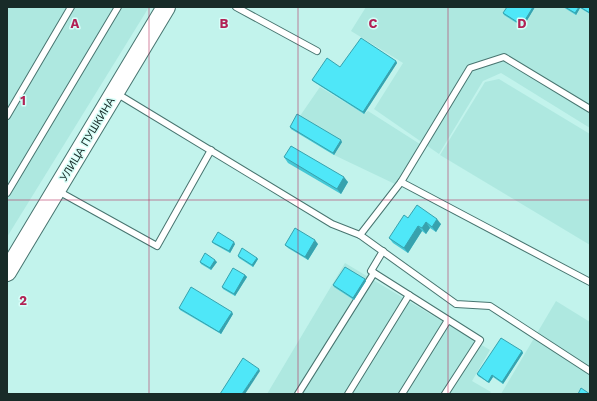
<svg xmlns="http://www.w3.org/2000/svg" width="597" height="401" font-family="'Work Sans',sans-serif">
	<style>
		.built { fill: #aee8e0 }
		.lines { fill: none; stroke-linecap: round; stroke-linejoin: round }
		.service-casing { stroke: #487570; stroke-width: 8 }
		.secondary-casing { stroke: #487570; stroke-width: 20 }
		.service { stroke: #fff; stroke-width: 6 }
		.secondary { stroke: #fff; stroke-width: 18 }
		.wall { fill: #44c7d5 }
		.shaded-wall { fill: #37a2ae }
		.building { fill: #4fe7f8; stroke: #37a2ae }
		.grid { fill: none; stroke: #b22255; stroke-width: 1; stroke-opacity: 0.55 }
		.labels { text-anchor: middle; stroke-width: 3; stroke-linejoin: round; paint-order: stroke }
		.street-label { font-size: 11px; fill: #182b28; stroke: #d7fef8 }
		.grid-label { font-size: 13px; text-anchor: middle; font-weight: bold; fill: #b22255; stroke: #d7fef8; stroke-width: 3; stroke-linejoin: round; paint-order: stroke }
	</style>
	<rect width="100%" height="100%" fill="#c2f3ec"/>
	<g class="built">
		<path d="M7,7H149L7,237Z"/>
		<path d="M366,7H590V128L501,73L483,81L439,154L374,109L403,63L351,31Z"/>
		<path d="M499,79L590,134V245L440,155L485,82Z"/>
		<path d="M320,87L364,114L368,111L423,146L397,185L334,155L291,129Z"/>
		<path d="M345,263L490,350L472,381L491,392L489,394H267Z"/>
		<path d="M556,301L590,322V394H501Z"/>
	</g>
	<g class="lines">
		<g class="service-casing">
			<g id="service">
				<path d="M236,7L317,51"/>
				<path d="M116,93L332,224L360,235L401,182L470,68L504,57L590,109"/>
				<path d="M7,116L71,7"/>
				<path d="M401,182L590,282"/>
				<path d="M58,191L157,246L211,150"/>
				<path d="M7,193L118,7"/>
				<path d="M360,235L456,304L490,306L590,371"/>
				<path d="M383,251L371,271L480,340L445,394"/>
				<path d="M298,394L374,273"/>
				<path d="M348,394L409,295"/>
				<path d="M402,394L448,320"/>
			</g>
		</g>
		<g class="secondary-casing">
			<path id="secondary" d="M7,272L166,7"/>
		</g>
		<use href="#service" class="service"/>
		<use href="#secondary" class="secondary"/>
	</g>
	<g class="wall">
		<path d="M535,7L523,27L504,15L503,13Z"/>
		<path d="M563,7H590V14L580,8L576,15Z"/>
		<path d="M396,61L397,63L364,114L314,82L312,80L340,67Z"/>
		<path d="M290,127L342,142L334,155L291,129Z"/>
		<path d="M284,157L348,182L341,194L288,163Z"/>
		<path d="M408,218L441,224L436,232L430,228L426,234L422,231L408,253L393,243L389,238Z"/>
		<path d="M212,242L235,244L230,253L214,244Z"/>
		<path d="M318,244L308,260L288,248L285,245Z"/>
		<path d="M238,256L257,258L258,259L253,267L239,258Z"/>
		<path d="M200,262H217L211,270L201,264Z"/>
		<path d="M245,275L247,277L235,296L223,289L222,287Z"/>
		<path d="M365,279L366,281L354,300L334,287L333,285Z"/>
		<path d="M179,308L233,314L221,334L180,310Z"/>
		<path d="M522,351L523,353L503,384L493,377L489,383L478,376L477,374Z"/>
	</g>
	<g class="shaded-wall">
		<path d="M533,7H535L523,27L522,25Z"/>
		<path d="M579,7H580V8L576,15L575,13Z"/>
		<path d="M396,61L397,63L364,114L363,112Z"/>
		<path d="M341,140L342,142L334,155L333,153Z"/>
		<path d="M344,177L348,182L341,194L337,189Z"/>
		<path d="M437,219L441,224L436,232L432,227Z"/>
		<path d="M426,222L430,228L426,234L422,228Z"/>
		<path d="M418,226L422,231L408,253L404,248Z"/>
		<path d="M315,240L318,244L308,260L305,257Z"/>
		<path d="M234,242L235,244L230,253L229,251Z"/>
		<path d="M257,258L258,259L253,267L252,265Z"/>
		<path d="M215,260L217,262L211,270L210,268Z"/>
		<path d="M245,275L247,277L235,296L234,294Z"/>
		<path d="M365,279L366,281L354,300L353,298Z"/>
		<path d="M232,312L233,314L221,334L219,332Z"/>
		<path d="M522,351L523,353L503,384L502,382Z"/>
		<path d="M259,369L260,371L245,394H242Z"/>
		<path d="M492,375L493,377L489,383L488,382Z"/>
	</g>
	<g class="building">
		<path d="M507,7H533L522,25L503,13Z"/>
		<path d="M565,7H579L575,13Z"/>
		<path d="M580,7H590V13Z"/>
		<path d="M361,38L396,61L363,112L312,80L327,58L340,67Z"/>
		<path d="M297,114L341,140L333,153L290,127Z"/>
		<path d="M291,146L344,177L337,189L284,157Z"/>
		<path d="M417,205L437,219L432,227L426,222L422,228L418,226L404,248L389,238L404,215L408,218Z"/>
		<path d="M295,228L315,240L305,257L285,245Z"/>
		<path d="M218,232L234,242L229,251L212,242Z"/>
		<path d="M242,248L257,258L252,265L238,256Z"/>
		<path d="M205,253L215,260L210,268L200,262Z"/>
		<path d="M345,267L365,279L353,298L333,285Z"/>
		<path d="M233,268L245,275L234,294L222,287Z"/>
		<path d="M191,287L232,312L219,332L179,308Z"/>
		<path d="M501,338L522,351L502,382L492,375L488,382L477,374Z"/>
		<path d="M243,358L259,369L242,394H220Z"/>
		<path d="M581,388L590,394H578Z"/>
	</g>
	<path class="grid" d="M149,7V394M298,7V394M448,7V394M7,200H590"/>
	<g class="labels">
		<g class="street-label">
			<text transform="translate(87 139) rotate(-59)" y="4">УЛИЦА ПУШКИНА</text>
		</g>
	</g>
	<g class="grid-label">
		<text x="75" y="28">A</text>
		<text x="224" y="28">B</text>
		<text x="373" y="28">C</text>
		<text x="522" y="28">D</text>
		<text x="23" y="105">1</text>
		<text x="23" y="305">2</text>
	</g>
	<rect width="597" height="401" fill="none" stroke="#182b28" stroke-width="16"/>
</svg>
